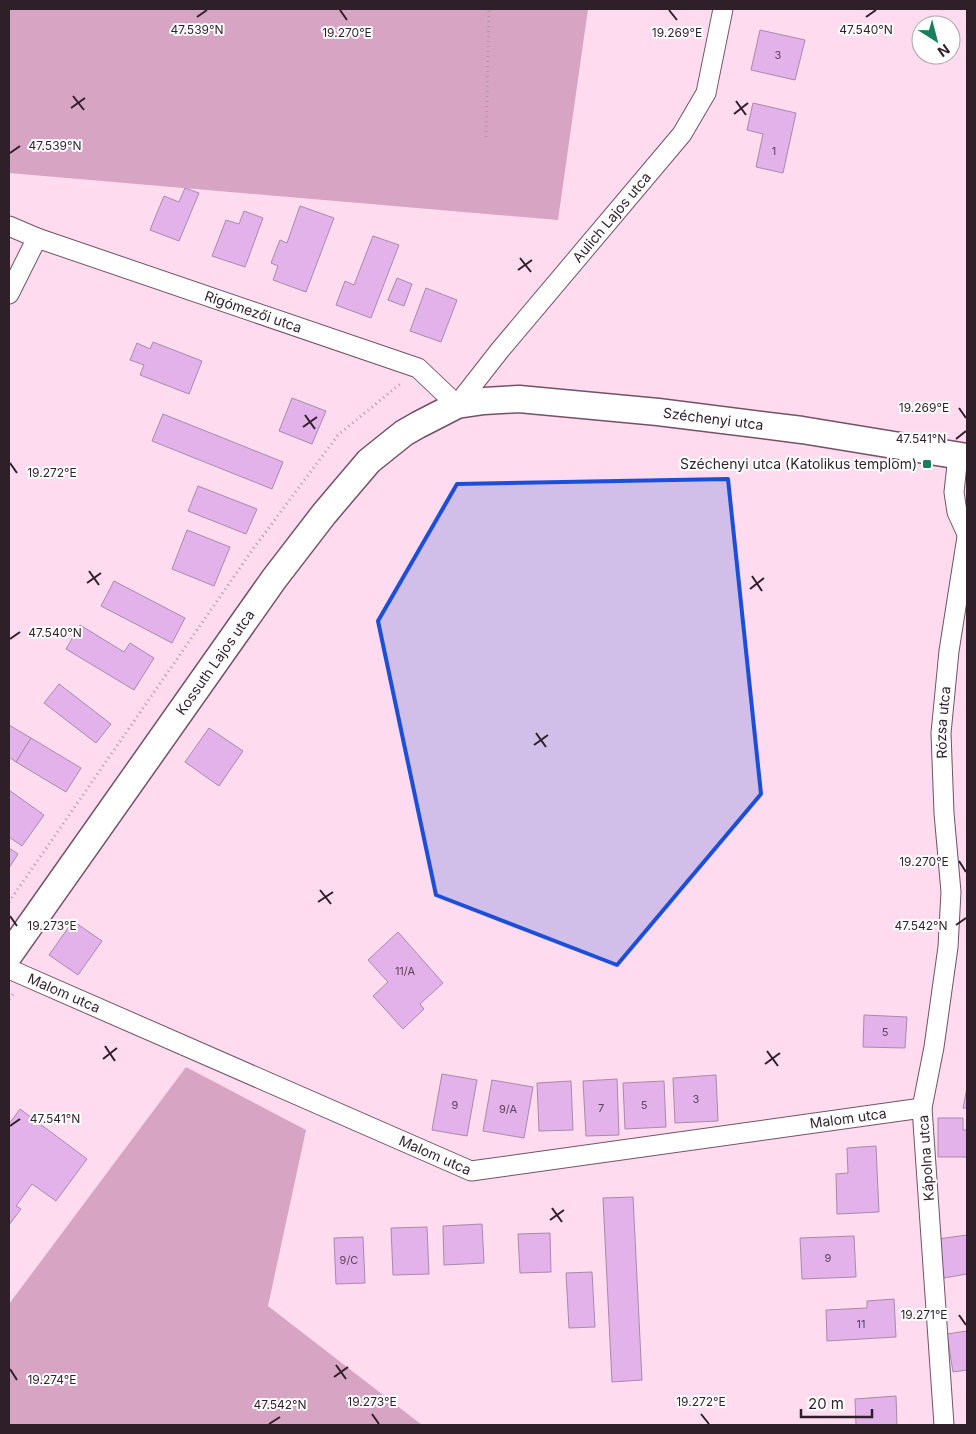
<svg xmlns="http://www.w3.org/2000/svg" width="976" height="1434" font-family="Inter,sans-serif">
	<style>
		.green { fill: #d8a4c3 }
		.building { fill: #e4b2ea; stroke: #a78aaa }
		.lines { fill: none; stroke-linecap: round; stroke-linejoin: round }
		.minor-casing { stroke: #745166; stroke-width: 21 }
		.secondary-casing { stroke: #745166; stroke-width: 29 }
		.path { stroke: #b397a7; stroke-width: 3; stroke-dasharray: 1 4; stroke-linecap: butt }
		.minor { stroke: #fff; stroke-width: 19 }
		.secondary { stroke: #fff; stroke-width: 26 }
		.marked { fill: #1d4ed8; fill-opacity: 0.2; stroke: #1d4ed8; stroke-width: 4; stroke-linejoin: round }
		.ticks { fill: none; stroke: #2f1f29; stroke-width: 2 }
		.poi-dot { fill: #187f59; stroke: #fff; stroke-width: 2 }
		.labels { text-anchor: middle; stroke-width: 4; stroke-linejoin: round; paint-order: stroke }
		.number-label { font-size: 11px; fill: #5c4459 }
		.street-label { font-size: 14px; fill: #2f1f29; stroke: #fff }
		.poi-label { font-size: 14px; fill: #2f1f29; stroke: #fff; text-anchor: end }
		.ticks-label { font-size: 12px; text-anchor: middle; fill: #2f1f29; stroke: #fff; stroke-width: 4; stroke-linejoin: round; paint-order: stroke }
	</style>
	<rect width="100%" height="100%" fill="#fedbef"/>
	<g class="green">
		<path d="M9,9H588L558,220L9,173Z"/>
		<path d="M186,1067L306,1130L268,1306L422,1425H9V1304Z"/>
	</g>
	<g class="building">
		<path d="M760,30L805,40L795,80L751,70Z"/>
		<path d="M753,103L796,113L783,173L756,167L763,134L747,130Z"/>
		<path d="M185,188L199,193L179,241L150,230L164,196L179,202Z"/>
		<path d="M300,206L334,218L306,292L273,280L278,266L271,263L280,240L287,243Z"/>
		<path d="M244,211L263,218L245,267L212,256L226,220L239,224Z"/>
		<path d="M373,236L399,245L371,318L336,305L345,281L354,285Z"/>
		<path d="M397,278L412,284L404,306L388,300Z"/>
		<path d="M426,288L457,300L441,342L410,331Z"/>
		<path d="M153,342L202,361L189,394L140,375L144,365L130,360L137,343L150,349Z"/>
		<path d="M292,398L326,411L312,444L279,431Z"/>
		<path d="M163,414L283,462L272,489L152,441Z"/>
		<path d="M198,486L257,509L246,534L188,511Z"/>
		<path d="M187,530L230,547L214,586L172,569Z"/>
		<path d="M114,581L185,618L172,643L101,606Z"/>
		<path d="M80,625L124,652L130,643L154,658L134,690L66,649Z"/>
		<path d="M59,684L111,724L96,743L44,703Z"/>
		<path d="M9,725L31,738L16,762L9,757Z"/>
		<path d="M209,728L243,751L219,786L185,762Z"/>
		<path d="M31,738L81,768L66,792L16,762Z"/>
		<path d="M9,790L44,815L22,846L9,837Z"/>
		<path d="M9,848L18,854L9,868Z"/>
		<path d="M73,921L102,941L78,975L49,955Z"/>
		<path d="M398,932L443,983L420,1004L424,1009L403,1029L373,996L388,982L368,960Z"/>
		<path d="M864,1015L907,1017L905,1048L863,1047Z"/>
		<path d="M442,1074L477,1080L467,1136L432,1130Z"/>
		<path d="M716,1075L718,1121L675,1123L673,1078Z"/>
		<path d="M617,1079L619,1135L586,1136L583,1081Z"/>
		<path d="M492,1080L533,1087L524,1138L483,1131Z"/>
		<path d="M571,1081L573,1130L539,1131L537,1083Z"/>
		<path d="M664,1081L666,1127L625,1129L623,1083Z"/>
		<path d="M967,1088V1108H963Z"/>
		<path d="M20,1109L87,1159L56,1201L32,1184L16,1206L21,1209L9,1225V1124Z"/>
		<path d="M938,1118H963V1130H967V1157H938Z"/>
		<path d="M876,1146L879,1212L837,1214L836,1174L848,1173L847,1148Z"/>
		<path d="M633,1197L642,1380L612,1382L603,1198Z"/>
		<path d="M482,1224L484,1263L444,1265L443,1226Z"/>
		<path d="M427,1227L429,1274L393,1275L391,1228Z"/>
		<path d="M550,1233L551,1272L520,1273L518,1234Z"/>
		<path d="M967,1235V1274L944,1278L938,1239Z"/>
		<path d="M854,1236L856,1277L802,1279L800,1238Z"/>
		<path d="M363,1237L365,1283L336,1284L334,1238Z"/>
		<path d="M592,1272L595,1327L569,1328L566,1273Z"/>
		<path d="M894,1299L896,1337L827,1341L826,1310L867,1308V1301Z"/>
		<path d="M967,1331V1370L953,1372L947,1334Z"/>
		<path d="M896,1396L897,1425H856L855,1399Z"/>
	</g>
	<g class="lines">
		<g class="minor-casing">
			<g id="minor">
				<path id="s1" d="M9,226L37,238L418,368L457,405L500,350L682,134L706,93L723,9"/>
				<path d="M9,294L37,238"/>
				<path d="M958,456L954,492L957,512L967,534"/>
				<path id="s2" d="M9,969L471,1171L922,1108"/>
				<path id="s3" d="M944,1425L922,1108L934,1047L948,947L951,892L944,813L941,733L949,651L967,537"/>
			</g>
		</g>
		<g class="secondary-casing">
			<g id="secondary">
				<path id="s4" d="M9,955L274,579L324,514L369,461L404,433L418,425L457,405L484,401L519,399L658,412L802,430L967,457"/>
			</g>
		</g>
		<g class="path">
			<path d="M486,137L489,9"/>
			<path d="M9,902L253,549L338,435L400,384"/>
			<path d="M9,999L14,993"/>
		</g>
		<use href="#minor" class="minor"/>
		<use href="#secondary" class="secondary"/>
	</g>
	<path class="marked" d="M728,479L761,794L617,965L436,895L378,621L457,484Z"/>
	<path class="ticks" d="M340,10L347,20M669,10L677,20M197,17L207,10M866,17L876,10M73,96L84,110M736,101L746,115M71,108L85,98M734,114L748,103M10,153L20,146M520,258L531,272M518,270L532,260M959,408L966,418M305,415L315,429M303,427L317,417M956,439L966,431M10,463L17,473M89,571L99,585M752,576L762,591M87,583L101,573M750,589L764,578M10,639L20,632M536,733L546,747M534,745L548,735M959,861L966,872M320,890L331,904M318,902L333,892M10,916L17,926M956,925L966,918M105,1046L115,1061M767,1051L778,1066M103,1059L117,1048M765,1064L780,1053M10,1126L20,1119M552,1208L562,1222M550,1220L564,1210M959,1315L966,1325M336,1365L346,1379M10,1369L17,1380M334,1377L348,1367M372,1414L379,1424M701,1414L709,1424M269,1424L280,1417"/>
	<rect class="poi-dot" x="922" y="459" width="10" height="10" rx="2.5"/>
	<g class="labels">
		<g class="number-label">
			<text x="778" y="59">3</text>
			<text x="774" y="155">1</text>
			<text x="405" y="975">11/A</text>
			<text x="885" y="1036">5</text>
			<text x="696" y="1103">3</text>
			<text x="455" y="1109">9</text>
			<text x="644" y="1109">5</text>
			<text x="601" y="1112">7</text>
			<text x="508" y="1113">9/A</text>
			<text x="828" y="1262">9</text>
			<text x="349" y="1264">9/C</text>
			<text x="861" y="1328">11</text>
		</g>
		<g class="street-label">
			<text dy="5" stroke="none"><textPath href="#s1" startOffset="730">Aulich Lajos utca</textPath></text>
			<text dy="5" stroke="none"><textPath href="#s1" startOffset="259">Rigómezői utca</textPath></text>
			<text dy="5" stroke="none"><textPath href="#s4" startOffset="974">Széchenyi utca</textPath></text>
			<text dy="5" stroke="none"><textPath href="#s4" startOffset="358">Kossuth Lajos utca</textPath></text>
			<text dy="5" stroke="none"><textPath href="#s3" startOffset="706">Rózsa utca</textPath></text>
			<text dy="5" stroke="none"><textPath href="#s2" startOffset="60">Malom utca</textPath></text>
			<text dy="5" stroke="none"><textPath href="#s2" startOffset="885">Malom utca</textPath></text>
			<text dy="5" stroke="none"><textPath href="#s2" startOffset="465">Malom utca</textPath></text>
			<text transform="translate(926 1158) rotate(-94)" y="5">Kápolna utca</text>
		</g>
		<g class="poi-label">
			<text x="917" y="469">Széchenyi utca (Katolikus templom)</text>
		</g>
	</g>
	<g class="ticks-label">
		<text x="197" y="34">47.539°N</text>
		<text x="866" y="34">47.540°N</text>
		<text x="347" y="37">19.270°E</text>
		<text x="677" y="37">19.269°E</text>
		<text x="55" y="150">47.539°N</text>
		<text x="924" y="412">19.269°E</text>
		<text x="921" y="443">47.541°N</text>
		<text x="52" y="477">19.272°E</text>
		<text x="55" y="637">47.540°N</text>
		<text x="924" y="866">19.270°E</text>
		<text x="921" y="930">47.542°N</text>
		<text x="52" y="930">19.273°E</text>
		<text x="55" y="1123">47.541°N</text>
		<text x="924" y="1319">19.271°E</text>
		<text x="52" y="1384">19.274°E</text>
		<text x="372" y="1406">19.273°E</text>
		<text x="701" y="1406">19.272°E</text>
		<text x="280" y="1409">47.542°N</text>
	</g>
	<rect width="976" height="1434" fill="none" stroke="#2f1f29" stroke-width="20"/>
	<g transform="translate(936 40) rotate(144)"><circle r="24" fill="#ffffff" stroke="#aca5a9"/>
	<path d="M0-4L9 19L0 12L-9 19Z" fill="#187f59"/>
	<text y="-8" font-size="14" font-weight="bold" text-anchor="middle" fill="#2f1f29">N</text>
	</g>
	<path d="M801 1409v8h71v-8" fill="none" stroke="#2f1f29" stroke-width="2.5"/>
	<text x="808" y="1409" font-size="15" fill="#2f1f29" stroke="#ffffff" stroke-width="4" paint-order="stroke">20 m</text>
</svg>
